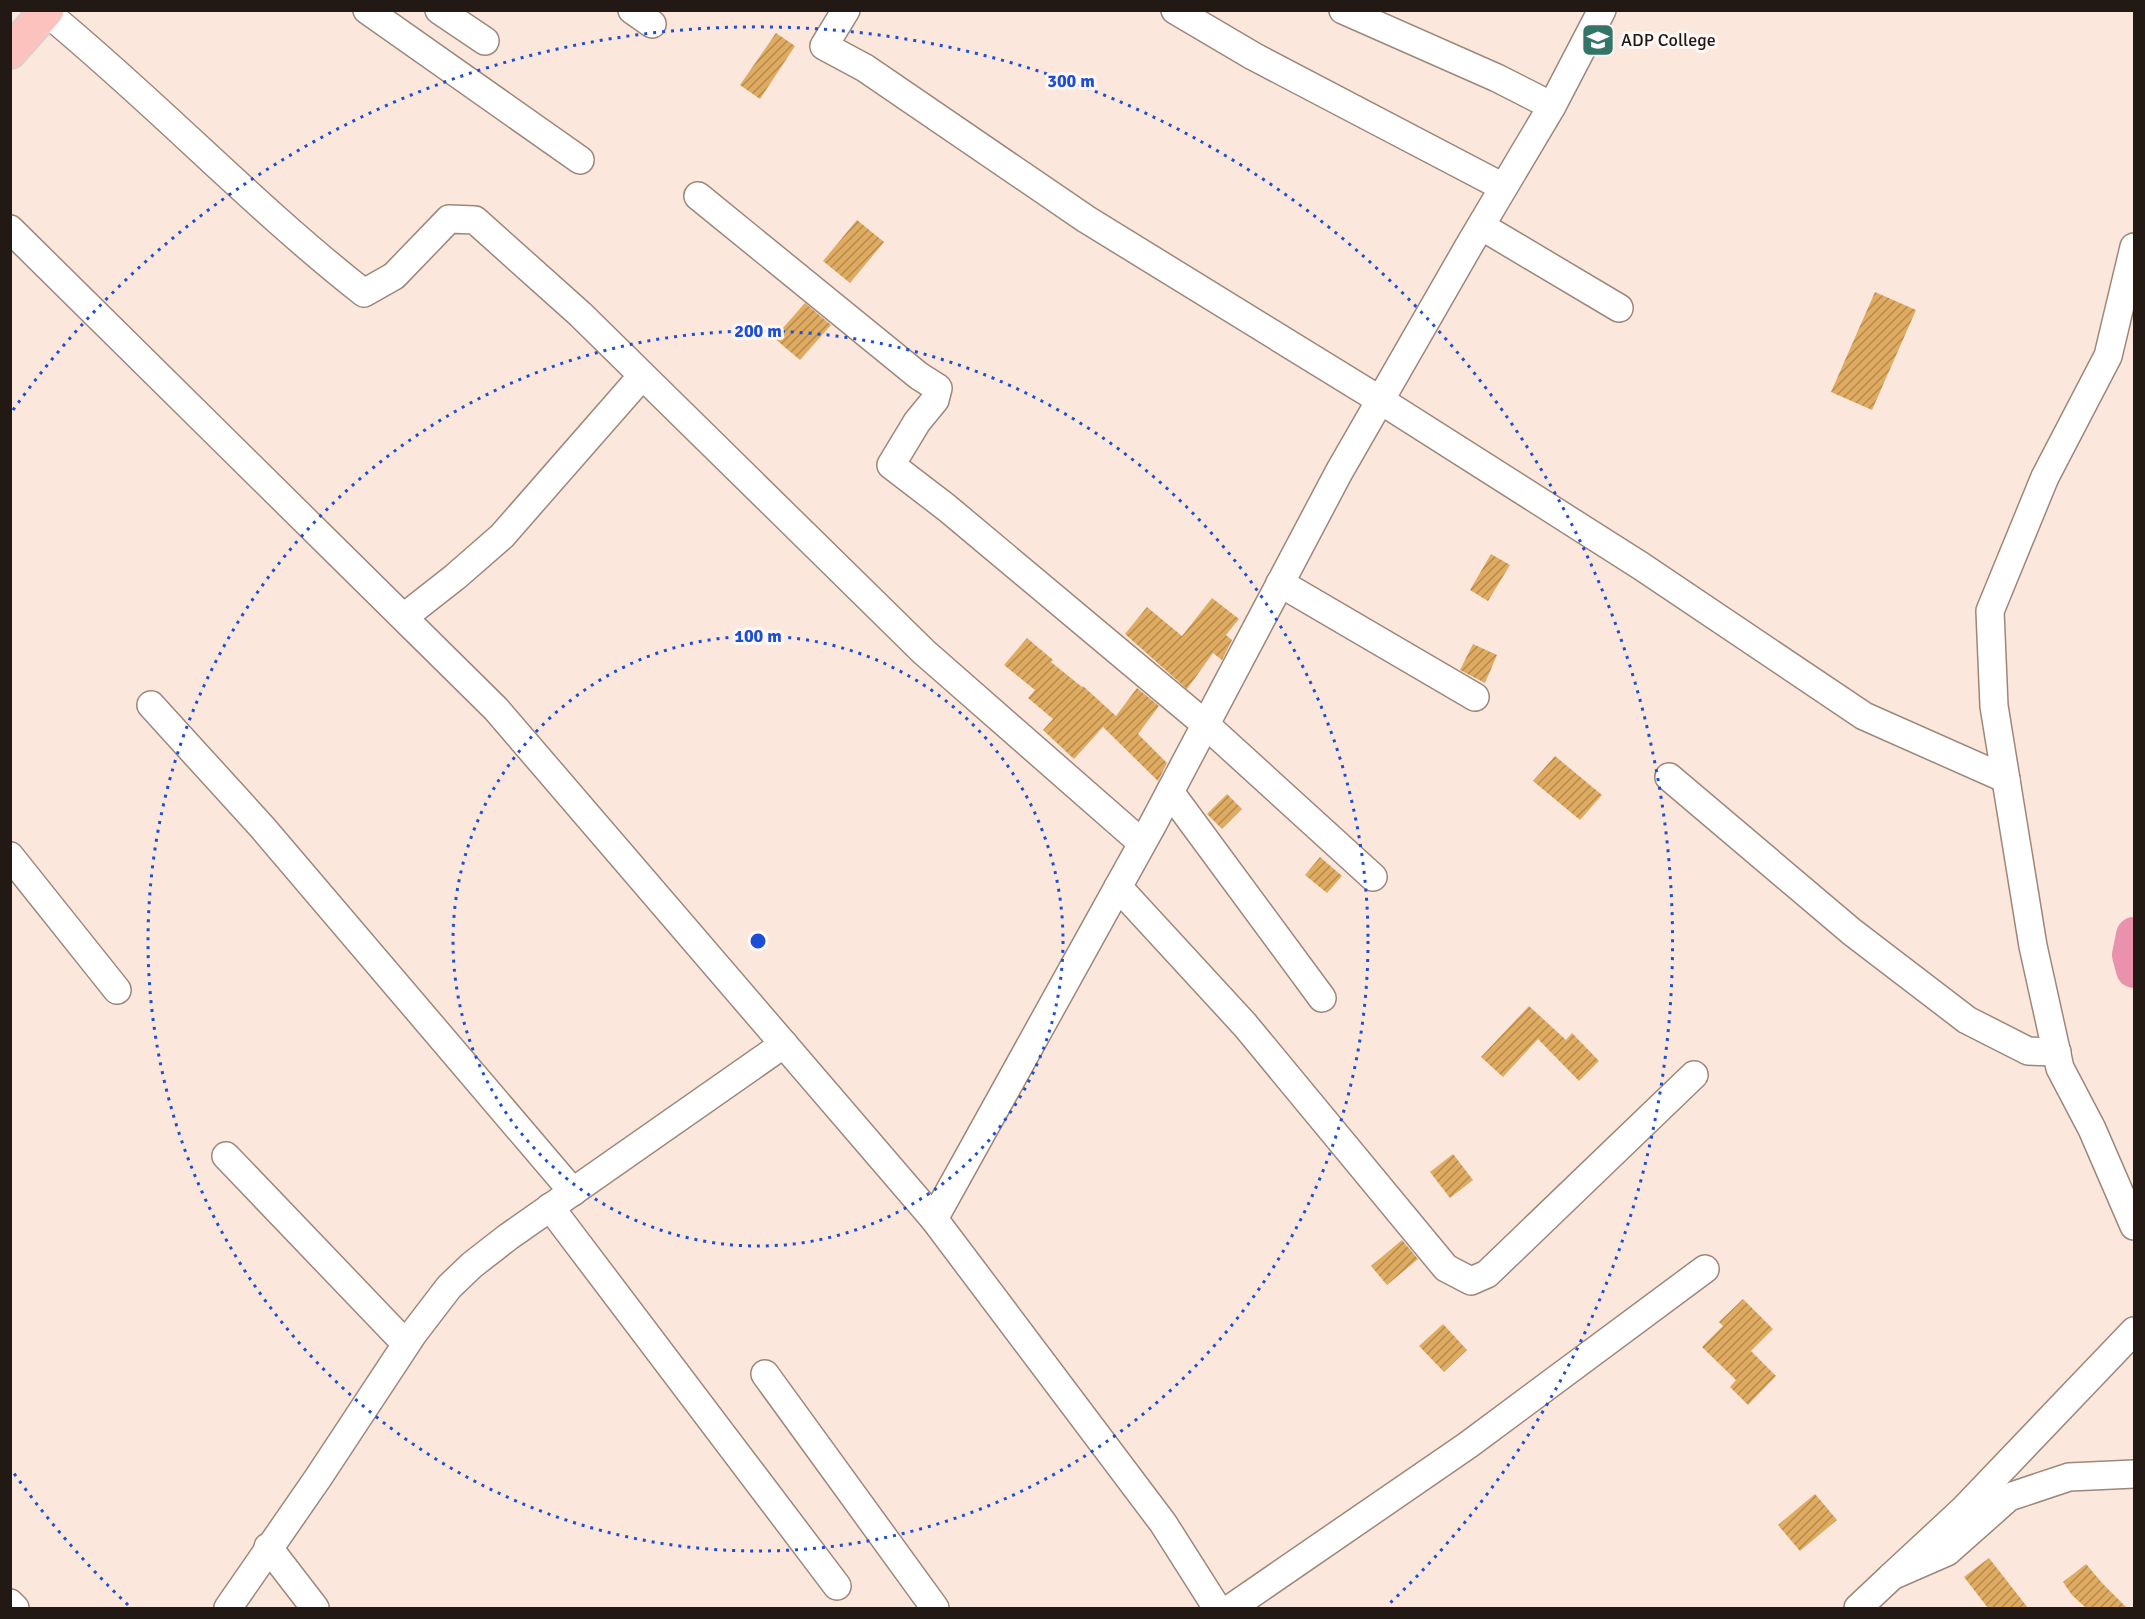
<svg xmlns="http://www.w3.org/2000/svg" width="2145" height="1619" font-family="Signika,sans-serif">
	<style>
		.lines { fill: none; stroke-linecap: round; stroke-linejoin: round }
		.river { stroke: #ea91ad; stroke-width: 36 }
		.building { fill: url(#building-hatch) }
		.minor-casing { stroke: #9e877a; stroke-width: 30 }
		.major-casing { stroke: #d3d1d0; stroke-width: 36 }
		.minor { stroke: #fff; stroke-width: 27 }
		.major { stroke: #fbc2be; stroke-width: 33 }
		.ring { fill: none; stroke: #1d4ed8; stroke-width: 3; stroke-dasharray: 3 6 }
		.labels { text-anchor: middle; stroke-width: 6; stroke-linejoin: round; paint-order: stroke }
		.poi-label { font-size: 18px; fill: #221914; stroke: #fdf8f5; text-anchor: start }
		.centre { fill: #1d4ed8; stroke: #fdf8f5; stroke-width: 3 }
		.ring-label { font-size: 18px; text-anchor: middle; font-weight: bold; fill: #1d4ed8; stroke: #fdf8f5; stroke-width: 6; stroke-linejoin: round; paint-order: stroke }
	</style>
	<defs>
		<pattern id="building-hatch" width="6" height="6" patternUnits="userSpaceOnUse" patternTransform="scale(1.5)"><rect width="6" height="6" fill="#dfab60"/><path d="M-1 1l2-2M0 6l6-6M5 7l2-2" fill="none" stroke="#b48a4e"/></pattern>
	</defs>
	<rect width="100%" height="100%" fill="#fce7dc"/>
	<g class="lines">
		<path class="river" d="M2134,935L2130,955L2134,970"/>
	</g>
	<g class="building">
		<path d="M776,33L795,46L760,99L740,85Z"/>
		<path d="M857,220L884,242L850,283L823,261Z"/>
		<path d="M1875,292L1916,310L1872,410L1831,392Z"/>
		<path d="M805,303L831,325L800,360L774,338Z"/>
		<path d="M1491,554L1510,565L1488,601L1470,590Z"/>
		<path d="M1212,598L1239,619L1226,635L1232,640L1222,660L1213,653L1187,689L1125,634L1147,607L1182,636Z"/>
		<path d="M1027,638L1053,660L1051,662L1082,687L1083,686L1116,716L1137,688L1159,706L1138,734L1167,763L1158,781L1103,727L1074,759L1043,730L1053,719L1028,698L1035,690L1004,665Z"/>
		<path d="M1473,644L1497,655L1485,683L1460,670Z"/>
		<path d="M1555,756L1602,795L1580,820L1533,781Z"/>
		<path d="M1227,794L1242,809L1222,829L1207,814Z"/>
		<path d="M1320,857L1342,876L1327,893L1305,875Z"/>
		<path d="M1529,1006L1566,1040L1572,1033L1599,1061L1579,1081L1538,1039L1503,1077L1481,1057Z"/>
		<path d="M1453,1154L1473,1180L1450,1198L1430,1172Z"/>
		<path d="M1402,1240L1418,1259L1387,1285L1371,1266Z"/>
		<path d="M1743,1299L1773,1329L1751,1351L1776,1376L1748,1405L1730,1387L1736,1380L1702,1347L1723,1326L1719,1322Z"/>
		<path d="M1443,1324L1467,1350L1444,1372L1419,1346Z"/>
		<path d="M1815,1494L1837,1520L1800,1551L1778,1525Z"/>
		<path d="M1989,1558L2028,1608H1988L1964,1577Z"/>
		<path d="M2086,1564L2103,1584L2127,1608H2086L2072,1595L2063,1582Z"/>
	</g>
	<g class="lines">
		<g class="minor-casing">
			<g id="minor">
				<path d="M367,10L580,160"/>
				<path d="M439,10L485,41"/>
				<path d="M632,10L652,24"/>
				<path d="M846,10L824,46L865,68L1086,219L1380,400L1641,566L1864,716L2006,779"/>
				<path d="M1175,10L1253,56L1503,187"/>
				<path d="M1343,10L1497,78L1552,106"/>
				<path d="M46,12C156,102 253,206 364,293L394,276L449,219L475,220L580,314L924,652L1142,843"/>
				<path d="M698,196L919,376L938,388L935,400L917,422L891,465L947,508L1205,724L1373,877"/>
				<path d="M1481,226L1619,308"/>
				<path d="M10,229L496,709L934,1219L1163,1523L1217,1608"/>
				<path d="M2134,247L2108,356L2045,477L1990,611L1994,706L2033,946L2060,1068L2092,1129L2134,1226"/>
				<path d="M1280,583L1475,697"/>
				<path d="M404,617L455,577L502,536L642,376"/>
				<path d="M151,705L262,827L573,1192"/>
				<path d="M1669,777L1852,932L1967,1020L2028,1051L2057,1052"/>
				<path d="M1170,792L1322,998"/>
				<path d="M10,856L117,990"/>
				<path d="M1118,887L1245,1025L1446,1268L1471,1281L1487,1274L1694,1075"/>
				<path d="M226,1156L406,1344"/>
				<path d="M550,1207L837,1586"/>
				<path d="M934,1219L1153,824L1339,472L1470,244L1552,106L1602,10"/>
				<path d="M765,1374L935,1608"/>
				<path d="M268,1547L315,1608"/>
				<path d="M1892,1576L1963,1510L2134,1331"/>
				<path d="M10,1603L15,1608"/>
				<path d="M228,1608L318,1478L413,1334L449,1287L472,1265L508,1237L784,1044"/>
				<path d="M1231,1608L1468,1445L1705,1269"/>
				<path d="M1858,1608L1892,1576L1947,1552L2009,1497L2069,1477L2134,1474"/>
			</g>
		</g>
		<g class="major-casing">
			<path id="major" d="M10,52L47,10"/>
		</g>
		<use href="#minor" class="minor"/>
		<use href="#major" class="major"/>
	</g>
	<g class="ring">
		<circle cx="758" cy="941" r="305"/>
		<circle cx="758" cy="941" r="610"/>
		<path d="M128 1605A915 915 0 0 1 13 1472M13 410A915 915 0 1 1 1388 1605"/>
	</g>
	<defs>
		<g id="university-square" transform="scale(1.725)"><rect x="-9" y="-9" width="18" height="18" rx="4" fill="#337667" stroke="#fdf8f5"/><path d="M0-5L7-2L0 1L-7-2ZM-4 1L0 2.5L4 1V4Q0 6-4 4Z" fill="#fff"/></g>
	</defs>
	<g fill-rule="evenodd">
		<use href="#university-square" x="1598" y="40"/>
	</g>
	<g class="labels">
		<g class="poi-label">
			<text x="1621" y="46">ADP College</text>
		</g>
	</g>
	<circle cx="758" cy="941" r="9" class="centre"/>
	<g class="ring-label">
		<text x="1071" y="87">300 m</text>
		<text x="758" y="337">200 m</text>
		<text x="758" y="642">100 m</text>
	</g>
	<rect width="2145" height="1619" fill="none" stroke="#221914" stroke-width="24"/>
</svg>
